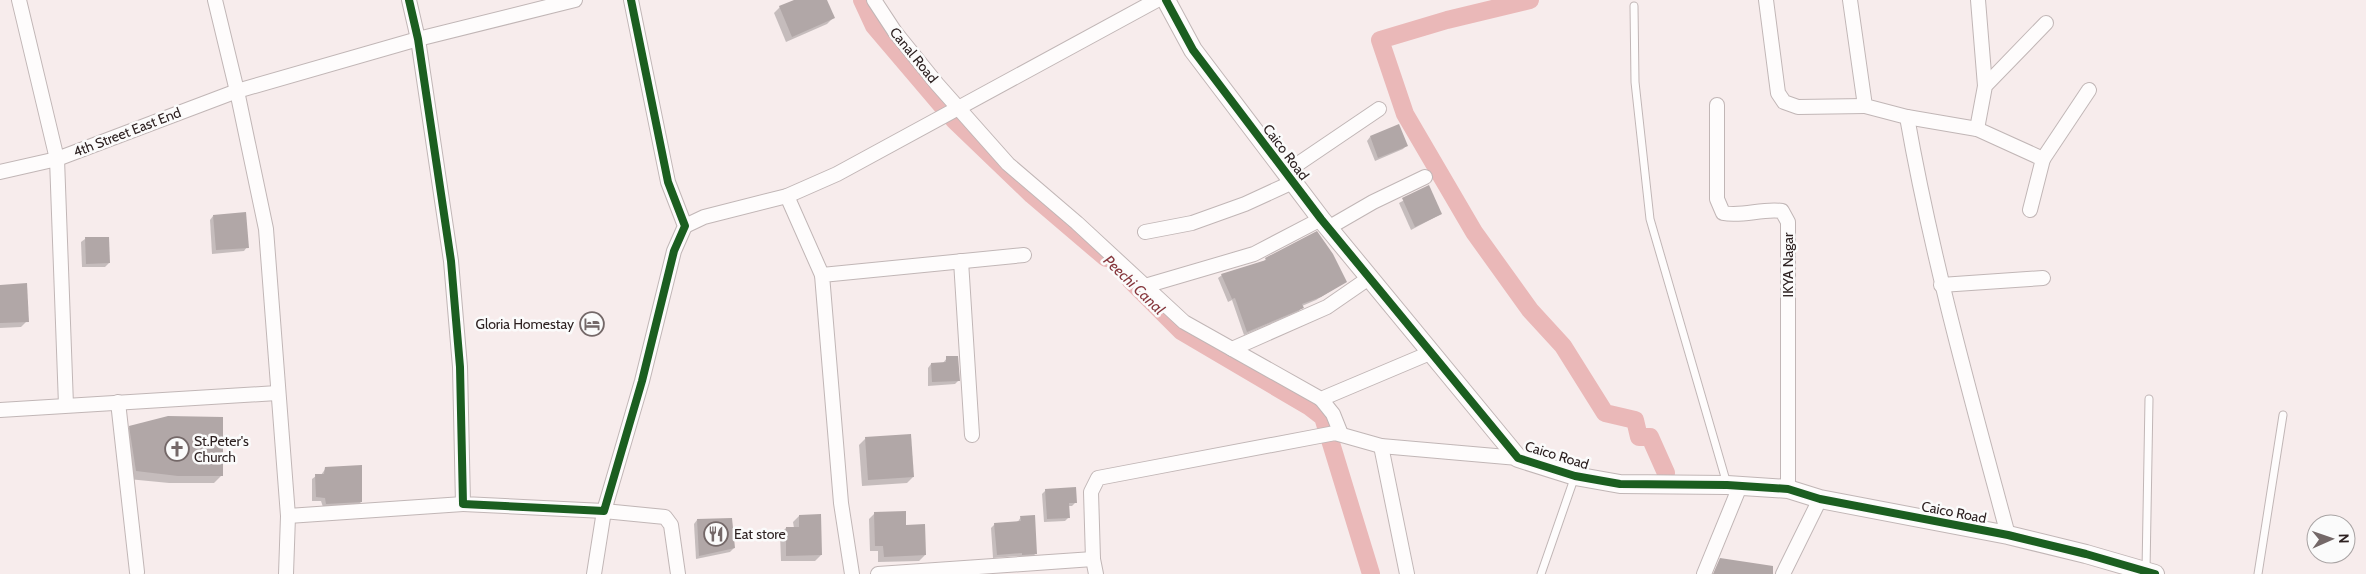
<svg xmlns="http://www.w3.org/2000/svg" width="2366" height="574" font-family="Cabin,sans-serif">
	<style>
		.shadow { fill: #0003 }
		.lines { fill: none; stroke-linecap: round; stroke-linejoin: round }
		.canal { stroke: #eab8b8; stroke-width: 18 }
		.building { fill: #b1a7a7 }
		.service-casing { stroke: #c1b6b6; stroke-width: 9 }
		.minor-casing { stroke: #c1b6b6; stroke-width: 16 }
		.tertiary-casing { stroke: #c1b6b6; stroke-width: 20 }
		.service { stroke: #fefcfc; stroke-width: 7 }
		.minor { stroke: #fefcfc; stroke-width: 14 }
		.tertiary { stroke: #fefcfc; stroke-width: 18 }
		.cycleway-casing { stroke: #fbfbfb; stroke-width: 11 }
		.cycleway { stroke: #1b5e20; stroke-width: 8 }
		.labels { text-anchor: middle; stroke-width: 5; stroke-linejoin: round; paint-order: stroke }
		.street-label { font-size: 14px; fill: #2d2121; stroke: #fbfbfb }
		.poi-label { font-size: 14px; fill: #2d2121; stroke: #fbfbfb; text-anchor: start }
		.water-label { font-size: 15px; font-style: italic; fill: #86363c; stroke: #fbfbfb }
	</style>
	<rect width="100%" height="100%" fill="#f7ecec"/>
	<g class="shadow">
		<path d="M797,0H826L833,18L827,24L786,42L774,13L780,7Z"/>
		<path d="M1370,137L1406,146L1403,149L1375,161L1367,141Z"/>
		<path d="M1428,187L1441,214L1411,230L1399,203Z"/>
		<path d="M213,216L247,247L244,251L212,254L210,220Z"/>
		<path d="M85,239L109,263L105,267H82L81,242Z"/>
		<path d="M1266,259L1345,282L1316,300L1302,306L1299,311L1244,335L1232,300L1228,302L1218,278L1222,275L1263,262Z"/>
		<path d="M0,286L27,321L21,327L0,328Z"/>
		<path d="M947,358L959,380L955,384L928,386V368L931,364L943,363Z"/>
		<path d="M130,427L222,475L214,483H169L128,479L122,435Z"/>
		<path d="M865,439L913,477L907,483L862,486L859,445Z"/>
		<path d="M326,468L361,502L357,506L323,507L321,501H312V479L316,476L321,475Z"/>
		<path d="M1046,490L1076,502L1072,506H1068L1069,517L1065,521L1044,522L1042,494Z"/>
		<path d="M875,513L925,555L919,561L878,562V551H870L869,519Z"/>
		<path d="M799,516L821,555L815,561H781L780,534L786,528H794L793,522Z"/>
		<path d="M1021,517L1035,554L1032,558H1019V556L993,558L991,528L995,524L1017,523Z"/>
		<path d="M697,520L734,548L730,552L696,559L694,524Z"/>
	</g>
	<g class="lines">
		<g class="canal">
			<path d="M862,0L874,26L954,120L1032,195L1106,258"/>
			<path d="M1530,0L1447,20L1380,40L1405,114L1474,232L1530,310L1563,346L1605,413L1635,420L1639,437H1650L1666,473"/>
			<path d="M1130,280L1181,331L1310,407L1323,417L1371,574"/>
		</g>
	</g>
	<g class="building">
		<path d="M794,0H827L835,18L792,37L779,6Z"/>
		<path d="M1399,124L1408,146L1378,158L1370,136Z"/>
		<path d="M1429,185L1442,214L1415,227L1402,198Z"/>
		<path d="M246,212L249,248L216,250L213,215Z"/>
		<path d="M1317,231L1333,254L1347,282L1321,297L1302,304L1304,308L1247,332L1235,298L1232,299L1221,274L1266,260L1265,258Z"/>
		<path d="M85,237H109L110,263L86,264Z"/>
		<path d="M27,283L29,322L0,323V285Z"/>
		<path d="M946,356H958L960,381L932,382L931,363L946,362Z"/>
		<path d="M168,416L223,417V476H178L136,471L129,426Z"/>
		<path d="M911,434L914,477L868,480L865,437Z"/>
		<path d="M362,465V502L326,504L325,498L316,497L315,474H324L325,467Z"/>
		<path d="M1076,487L1077,503H1069L1070,518L1047,519L1045,489Z"/>
		<path d="M906,511V525L925,524L926,555L884,557L883,546H875L874,512Z"/>
		<path d="M821,514L822,555L786,556V527H799V515Z"/>
		<path d="M1035,515L1037,554L1022,555V553L997,555L994,523L1021,521L1020,516Z"/>
		<path d="M732,518L735,548L699,556L697,519Z"/>
		<path d="M1720,558L1773,566V574H1713Z"/>
	</g>
	<g class="lines">
		<g class="service-casing">
			<g id="service">
				<path d="M1634,6L1635,82L1650,219L1727,484"/>
				<path d="M2146,571L2149,399"/>
				<path d="M1541,574L1575,476"/>
				<path d="M2258,574L2283,415"/>
			</g>
		</g>
		<g class="minor-casing">
			<g id="minor">
				<path d="M19,0L57,159L237,91L418,39L575,0"/>
				<path d="M215,0L237,91L266,229L288,516L286,574"/>
				<path d="M409,0L418,39L451,261L460,367L463,504L604,511L642,381L674,251L685,226L668,182L631,0"/>
				<path d="M874,0L895,32L937,84L1008,164L1077,223L1184,322L1321,399L1430,353"/>
				<path d="M1766,0L1778,93L1784,102L1798,107L1865,106"/>
				<path d="M1850,0L1865,106L1907,117C1932,259 1971,397 2008,535"/>
				<path d="M1978,0L1985,86"/>
				<path d="M1717,105V199L1723,213C1743,217 1762,208 1782,211L1788,222V489"/>
				<path d="M1907,117L1977,129L2043,159L2089,90"/>
				<path d="M1977,129L1985,86L2046,23"/>
				<path d="M0,172L57,159L66,405"/>
				<path d="M1286,172L1379,109"/>
				<path d="M787,196L822,275"/>
				<path d="M2030,210L2043,159"/>
				<path d="M685,226L704,217L787,196L837,174L1157,0"/>
				<path d="M1328,228L1373,202L1425,177"/>
				<path d="M1145,232L1192,223L1245,204L1293,182"/>
				<path d="M961,261L972,435"/>
				<path d="M1941,285L2043,278"/>
				<path d="M1145,286L1254,254L1321,219"/>
				<path d="M1232,349L1327,307L1369,278"/>
				<path d="M1321,399L1333,414L1341,434"/>
				<path d="M118,402L137,572"/>
				<path d="M0,410L277,393"/>
				<path d="M1381,446L1407,574"/>
				<path d="M288,516L463,504"/>
				<path d="M594,574L604,511L665,517L671,525L678,574"/>
				<path d="M852,574L841,503L822,275L1024,255"/>
				<path d="M878,574L1093,559"/>
				<path d="M1096,574L1093,559L1091,492L1098,478L1335,433L1381,446L1518,458"/>
				<path d="M1704,574L1740,486"/>
				<path d="M1783,574L1820,499"/>
			</g>
		</g>
		<g class="tertiary-casing">
			<path id="tertiary" d="M1166,0L1193,50L1321,219L1518,458L1575,476L1620,484L1727,485L1788,489L1820,499L2008,535L2086,554L2155,574"/>
		</g>
		<use href="#service" class="service"/>
		<use href="#minor" class="minor"/>
		<use href="#tertiary" class="tertiary"/>
		<g class="cycleway-casing">
			<g id="cycleway">
				<path d="M409,0L418,39L451,261L460,367L463,504L604,511L642,381L674,251L685,226L668,182L631,0"/>
				<path d="M1166,0L1193,50L1321,219L1518,458L1575,476L1620,484L1727,485L1788,489L1820,499L2008,535L2086,554L2155,574"/>
			</g>
		</g>
		<use href="#cycleway" class="cycleway"/>
	</g>
	<defs>
		<g id="hotel-ring" transform="scale(1.25)"><circle r="9.5" fill="#fbfbfb" stroke="#746868" stroke-width="1.5"/><path d="M-6-4.5h1.5V1H6V5H4.5V3h-9V5H-6ZM-4 0a1.8 1.8 0 1 1 3.6 0ZM.5 0V-2.5h3Q6-2.5 6 0Z" fill="#746868"/></g>
		<g id="church-ring" transform="scale(1.25)"><circle r="9.5" fill="#fbfbfb" stroke="#746868" stroke-width="1.5"/><path d="M-1.2-6h2.4v3.5h3.3v2.4h-3.3V6h-2.4V-.1h-3.3v-2.4h3.3Z" fill="#746868"/></g>
		<g id="restaurant-ring" transform="scale(1.25)"><circle r="9.5" fill="#fbfbfb" stroke="#746868" stroke-width="1.5"/><path d="M-5-6h1v4h1v-4h1v4h1v-4h1v5L-1.5 .5V6h-2V.5L-5-1ZM5-6V6H3V1.5H1.5Q1.5-4 5-6Z" fill="#746868"/></g>
	</defs>
	<g fill-rule="evenodd">
		<use href="#hotel-ring" x="592" y="324"/>
		<use href="#church-ring" x="177" y="449"/>
		<use href="#restaurant-ring" x="716" y="534"/>
	</g>
	<g class="labels">
		<g class="street-label">
			<text transform="translate(914 55) rotate(51)" y="5">Canal Road</text>
			<text transform="translate(127 132) rotate(-21)" y="5">4th Street East End</text>
			<text transform="translate(1286 152) rotate(53)" y="5">Caico Road</text>
			<text transform="translate(1788 265) rotate(-90)" y="5">IKYA Nagar</text>
			<text transform="translate(1557 455) rotate(17)" y="5">Caico Road</text>
			<text transform="translate(1954 512) rotate(11)" y="5">Caico Road</text>
		</g>
		<g class="poi-label">
			<text x="574" y="329" text-anchor="end">Gloria Homestay</text>
			<text x="194" y="446">St.Peter's<tspan x="194" dy="16">Church</tspan></text>
			<text x="734" y="539">Eat store</text>
		</g>
		<g class="water-label">
			<text transform="translate(1134 285) rotate(44)" y="5">Peechi Canal</text>
		</g>
	</g>
	<g transform="translate(2331 539) rotate(88)"><circle r="24" fill="#fbfbfb" stroke="#a9a4a4"/>
	<path d="M0-4L9 19L0 12L-9 19Z" fill="#746868"/>
	<text y="-8" font-size="14" font-weight="bold" text-anchor="middle" fill="#2d2121">N</text>
	</g>
</svg>
